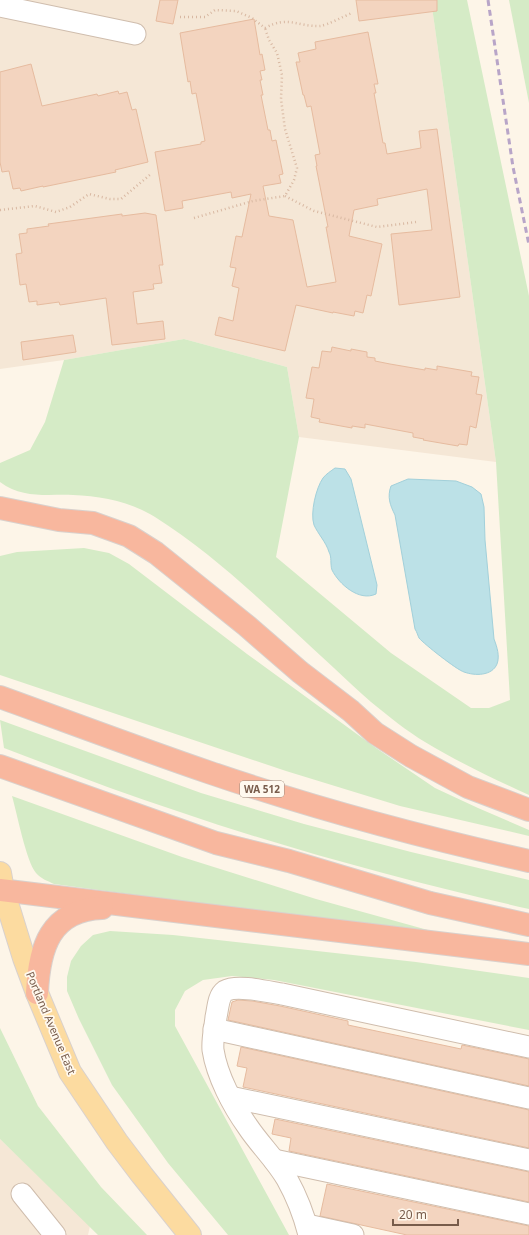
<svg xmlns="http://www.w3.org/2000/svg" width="529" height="1235" font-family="'Noto Sans',sans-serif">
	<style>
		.residential { fill: #f5e7d6 }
		.green { fill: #d5ebc6 }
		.water { fill: #bce1e7; stroke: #a2d0da }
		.building { fill: #f3d4bf; stroke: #e6bb9f }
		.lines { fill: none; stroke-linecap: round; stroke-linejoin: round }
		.minor-casing { stroke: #cfbdad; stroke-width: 23 }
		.major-casing { stroke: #d9d1cd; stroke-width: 24 }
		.highway-casing { stroke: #d9d1cd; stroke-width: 24 }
		.path { stroke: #d8b8a2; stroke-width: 2.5; stroke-dasharray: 1 3; stroke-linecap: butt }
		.minor { stroke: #fff; stroke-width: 21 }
		.major { stroke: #fcdba0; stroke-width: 22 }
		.highway { stroke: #f8b79e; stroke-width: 22 }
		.rail { stroke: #b8a5c8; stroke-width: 3; stroke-dasharray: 6 4; stroke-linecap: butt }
		.labels { text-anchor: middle; stroke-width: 3.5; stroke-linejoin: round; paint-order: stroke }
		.shield { fill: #fff9ef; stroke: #a08b7c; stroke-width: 1 }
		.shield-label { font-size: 10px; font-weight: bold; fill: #785c4b }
		.street-label { font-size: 11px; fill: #785c4b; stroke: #fff9ef }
	</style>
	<rect width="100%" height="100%" fill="#fdf5e8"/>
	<g class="residential">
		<path d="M0,0H431L496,462L299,437L287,367L184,339L64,360L0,369Z"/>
		<path d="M0,1139L90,1226L88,1235H0Z"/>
	</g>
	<g class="green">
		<path d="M431,0H467L529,296V795C494,779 458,762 425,742C408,732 387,715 371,702C358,691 346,679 334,668C277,616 220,558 155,517C131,502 101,496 73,495C46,494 23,499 0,482V463L30,450L45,422L64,360L184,339L287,367L299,437L276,557L391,653L471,708H489L510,700L496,462Z"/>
		<path d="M509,0H529V103Z"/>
		<path d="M84,548L109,553L129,564L247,654L376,748L435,788L478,808L529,830V836L400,806L286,771L0,675V556L17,552Z"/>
		<path d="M0,720L201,793L304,824L411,852L529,880V909C411,882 294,851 180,812C121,793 62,770 4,748Z"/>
		<path d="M12,796L182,857L316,899L435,932L302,917L54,884C48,881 41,879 36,873C26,861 17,813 12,796Z"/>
		<path d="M110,931L173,935L416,962L529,978V1030L274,980L232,976L203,980L185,991L175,1010V1026L289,1235H228L168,1163L112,1085L79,1019L67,991V977L71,961L81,946L93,935Z"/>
		<path d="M0,1028L38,1106L101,1187L147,1235H98L0,1139Z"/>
	</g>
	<g class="water">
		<path d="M335,468L345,469L351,479L377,585L376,594C359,602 339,584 332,570C330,564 332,557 329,552C326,542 318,534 314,525C310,513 316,488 323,478C326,474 331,471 335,468Z"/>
		<path d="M408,479L456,481L472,487L481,494L484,507L485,540L494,639C497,647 500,656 497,664C492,676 475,676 464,672C457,670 424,644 419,638C418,636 417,632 415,629L395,515C390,505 387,497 391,486Z"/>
	</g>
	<g class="building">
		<path d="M160,0H178L173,24L156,21Z"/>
		<path d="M356,0H437V11L359,21Z"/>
		<path d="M254,19L260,55L262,54L265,70L260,71L262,80H260L263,95H261L268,130H270L272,141L276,140L283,174L279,175L281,183L263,186L269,216L293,220L307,287L336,282L326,227H328L316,166H317L315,155L320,154L311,106L307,107L304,95H303L296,62H300L298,53L316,49L315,42L368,32L378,84H374L376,93H374L383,143H385L387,154L421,148L419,131L437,129L460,297L399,305L391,234L432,230L427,189L377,199L378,205L354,210L349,236L382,244L371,296L367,295L363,313L355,311L354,316L333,312V313L296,305L285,351L215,335L219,317L233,321L239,288L232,286L236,268L230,267L236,236L242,237L251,194L232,198L231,192L182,201L183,208L165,211L155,152L201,144V142L205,141L196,93L192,94L190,81L188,82L180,33Z"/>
		<path d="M31,64L42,106L97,94L98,96L118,91L119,94L127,92L132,110L136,109L148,162L115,170L116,172L43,187V186L21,191L20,188L13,189L9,171L2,172L0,162V72Z"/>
		<path d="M145,213L156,215L163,265H159L162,283L153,284L154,289L133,292L137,324L163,321L165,339L112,345L106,298L60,305L59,302L37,305V301L29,302L26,284L20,285L16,254L22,253L19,234L27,233V229L49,226L48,224L122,214V216Z"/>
		<path d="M73,335L76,352L23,360L21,342Z"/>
		<path d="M332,347L351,351V349L367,352V357L375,358V361L390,364L425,370V368L437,370V366L472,372L471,376L479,377L476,394L482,395L476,428L470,426L467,445L459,444L458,446L423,440L424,439L413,437V433L365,424V428L352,426V428L319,422L320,419L311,417L314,399L306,398L312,367L319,368L322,351L331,352Z"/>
		<path d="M238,1000L252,1001L280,1006L348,1021V1025L461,1049L462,1045L529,1059V1086L228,1020L232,1002Z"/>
		<path d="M241,1047L529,1110V1148L243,1087L247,1068L237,1066Z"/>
		<path d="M275,1119L529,1172V1202L289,1151L291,1138L272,1134Z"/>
		<path d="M327,1184L529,1226V1235H407L320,1216Z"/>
	</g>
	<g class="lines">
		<g class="minor-casing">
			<g id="minor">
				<path d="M0,6L135,34"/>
				<path d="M214,1029L529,1098"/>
				<path d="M230,1097L529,1160"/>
				<path d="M274,1160L529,1214"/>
				<path d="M22,1194L55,1235"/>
				<path d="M307,1225L353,1235"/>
				<path d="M309,1235C304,1215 297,1197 287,1179C276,1160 260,1145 248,1127C233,1106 217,1076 213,1050C212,1039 215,1028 216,1017C218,1009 218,996 225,991C237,984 269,992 282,994L529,1047"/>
			</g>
		</g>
		<g class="major-casing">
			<path id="major" d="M0,873L3,890L24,958L37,993L70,1072L117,1142L142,1175L190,1235"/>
		</g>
		<g class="highway-casing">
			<g id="highway">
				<path d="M0,508L59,520L93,523L129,536L156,553L247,626L300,672L351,711L375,733L411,756L468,787L529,810"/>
				<path d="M0,697C69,722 138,748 208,772C313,808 421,837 529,861"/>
				<path d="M0,766L216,843L289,861L430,903L529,925"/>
				<path d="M0,890L529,954"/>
				<path d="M37,993C39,948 50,910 102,908"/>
			</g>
		</g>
		<g class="path">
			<path d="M180,17H205L215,10L236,11L252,18L265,28C288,15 298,27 320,26C328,25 344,16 352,13"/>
			<path d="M285,196L314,211L377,227L416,222"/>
			<path d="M0,210L35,206L56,212L70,207L89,194L110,199H121L151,174"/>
			<path d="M194,218L253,201L285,196L294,180L297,168L285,129L281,99L282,75L277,53L269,40L265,28"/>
		</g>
		<use href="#minor" class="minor"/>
		<use href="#major" class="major"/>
		<use href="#highway" class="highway"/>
		<path class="rail" d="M488,0L513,167L529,245"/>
	</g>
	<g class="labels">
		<rect class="shield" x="240" y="781" width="44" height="16" rx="3"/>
		<g class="shield-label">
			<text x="262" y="793">WA 512</text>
		</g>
		<g class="street-label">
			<text transform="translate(51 1023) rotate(67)" y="4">Portland Avenue East</text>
		</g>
	</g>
	<path d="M393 1219v6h65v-6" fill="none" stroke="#785c4b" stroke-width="2"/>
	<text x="399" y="1219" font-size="12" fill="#785c4b" stroke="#fff9ef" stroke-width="3" paint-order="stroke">20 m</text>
</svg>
